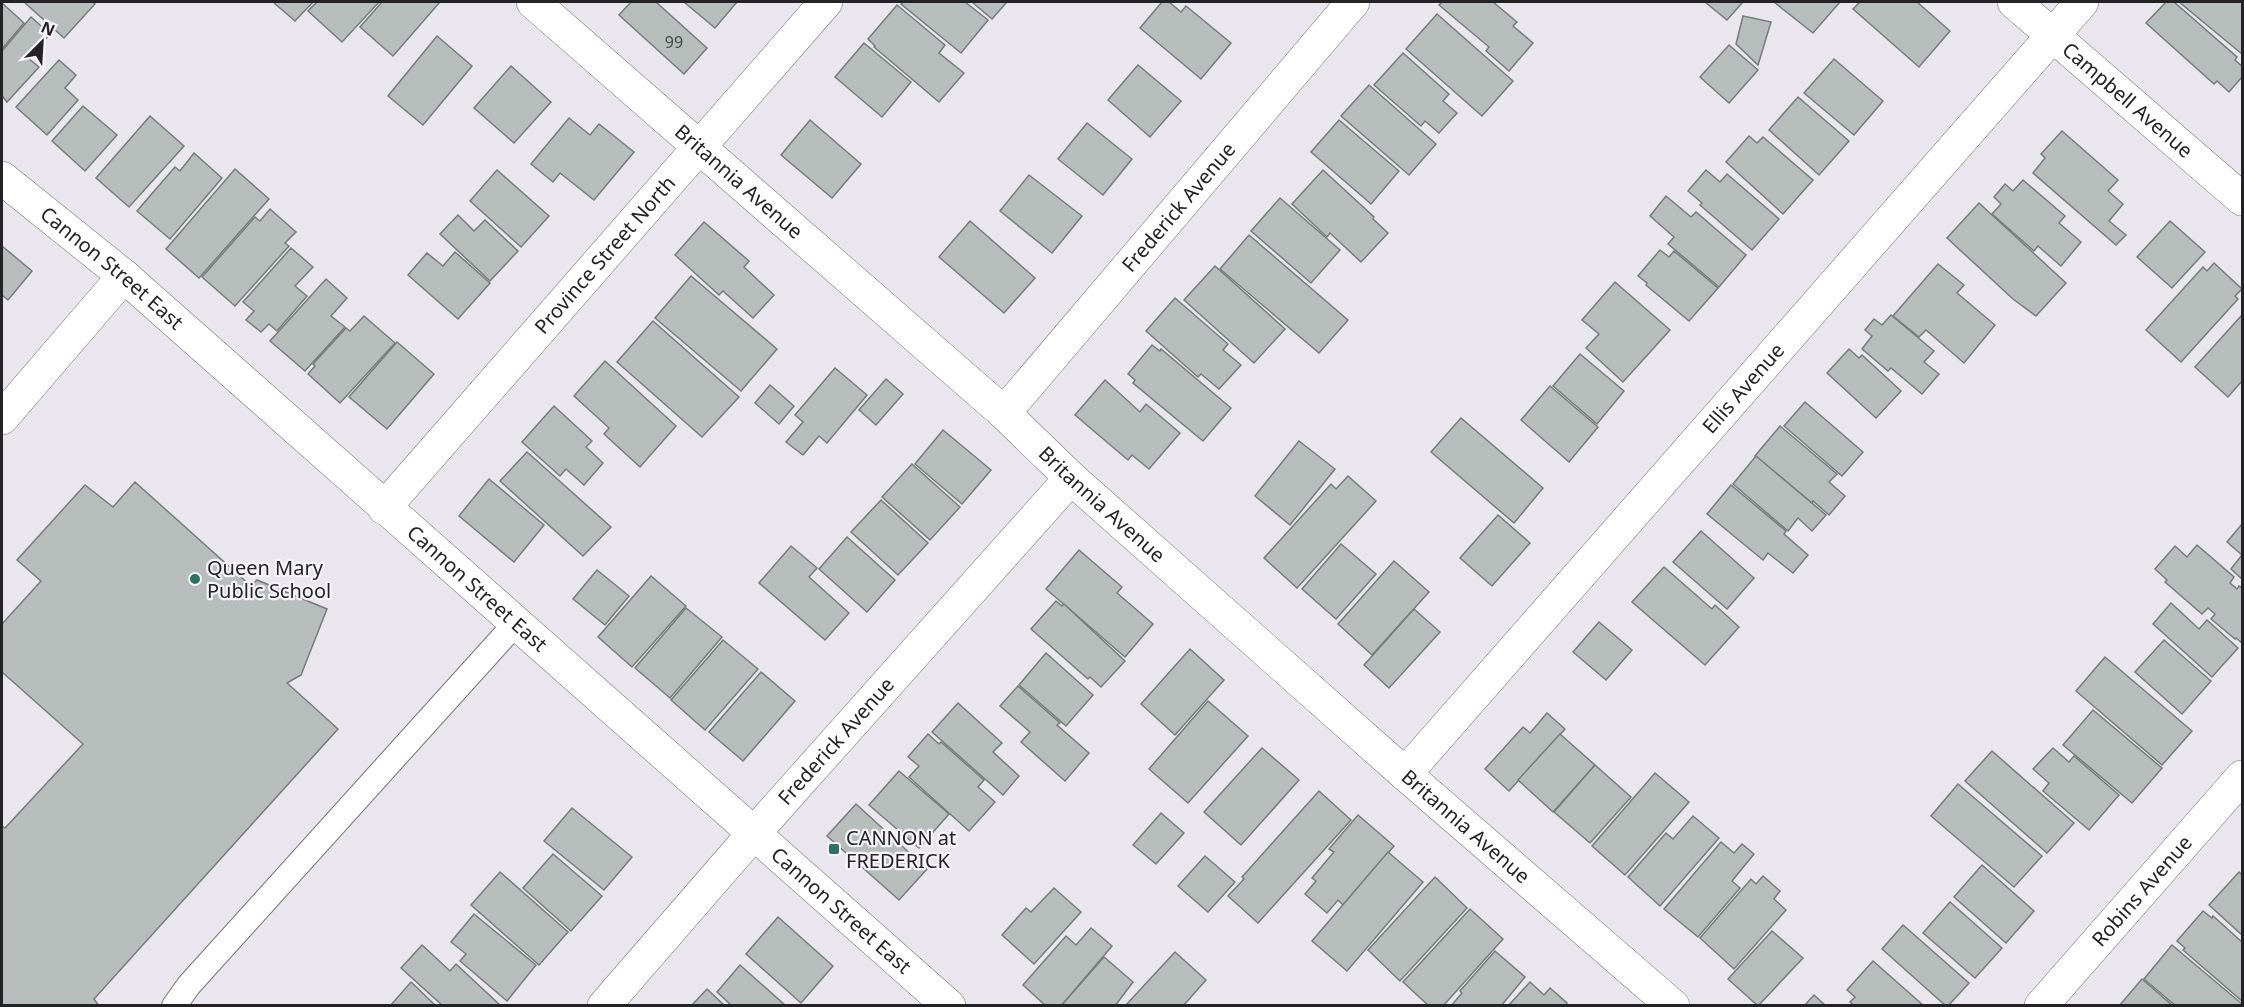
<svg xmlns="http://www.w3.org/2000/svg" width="2244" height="1007" font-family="'Noto Sans',sans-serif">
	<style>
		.building { fill: #b6bdbb; stroke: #767c7a; stroke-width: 1.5 }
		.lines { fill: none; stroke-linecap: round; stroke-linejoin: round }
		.service-casing { stroke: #757378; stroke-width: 26 }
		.minor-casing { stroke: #757378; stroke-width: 34 }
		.tertiary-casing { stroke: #757378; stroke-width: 34 }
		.service { stroke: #fff; stroke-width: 24 }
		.minor { stroke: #fff; stroke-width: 33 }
		.tertiary { stroke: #fff; stroke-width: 33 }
		.poi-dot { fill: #2f7265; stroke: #f6f4fa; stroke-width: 2 }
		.labels { text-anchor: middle; stroke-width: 4.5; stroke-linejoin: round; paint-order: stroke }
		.number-label { font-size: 16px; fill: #48494a }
		.street-label { font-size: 20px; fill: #232224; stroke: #f6f4fa }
		.poi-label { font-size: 20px; fill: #232224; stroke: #f6f4fa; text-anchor: start }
	</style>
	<rect width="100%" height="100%" fill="#e9e7ed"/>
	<g class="building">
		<path d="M24,2H92L95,4L64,38Z"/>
		<path d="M273,2H313L295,21Z"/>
		<path d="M317,2H379L342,42L308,11Z"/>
		<path d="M382,2H440L393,56L360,27Z"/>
		<path d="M631,2H656L707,48L684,74L619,15Z"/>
		<path d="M684,2H737L715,28Z"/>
		<path d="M904,2H965L988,20L961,53L901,4Z"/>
		<path d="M972,2H1007L992,19Z"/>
		<path d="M1162,2H1169L1181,12L1186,6L1231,43L1201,79L1140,28Z"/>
		<path d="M1442,2H1493L1517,22L1513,26L1533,43L1509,71L1486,51L1489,47L1439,5Z"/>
		<path d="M1705,2H1743L1727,20Z"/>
		<path d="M1774,2H1840L1813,33Z"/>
		<path d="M1860,2H1917L1950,31L1919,67L1853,9Z"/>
		<path d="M2166,2H2174L2237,57L2235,60L2242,66V77L2229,92L2217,81L2214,84L2146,23Z"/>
		<path d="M2179,2H2242V54Z"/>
		<path d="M2,3L24,23L2,49Z"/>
		<path d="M897,5L945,45L939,53L964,73L939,102L874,47L875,46L868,39Z"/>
		<path d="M1437,14L1513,81L1482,116L1406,49Z"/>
		<path d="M1743,16L1771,22L1758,65L1736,44Z"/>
		<path d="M31,17L50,34L28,58L39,67L7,102L2,96V51Z"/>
		<path d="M437,36L472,66L423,125L388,96Z"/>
		<path d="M864,43L911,82L882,117L835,77Z"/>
		<path d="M1729,45L1758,70L1729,103L1700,77Z"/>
		<path d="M1403,53L1449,94L1443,101L1457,113L1439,133L1425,121L1421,126L1374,85Z"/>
		<path d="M1834,59L1883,101L1854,135L1804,93Z"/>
		<path d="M59,60L76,75L65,88L78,100L47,135L16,107Z"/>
		<path d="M1138,65L1181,101L1150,137L1108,100Z"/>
		<path d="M511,66L551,102L514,143L474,108Z"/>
		<path d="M1369,85L1436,144L1409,175L1341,116Z"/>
		<path d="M1798,97L1849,141L1819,175L1769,130Z"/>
		<path d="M83,106L117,135L85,171L52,141Z"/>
		<path d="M150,116L184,146L129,207L96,178Z"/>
		<path d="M569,118L590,135L599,124L634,152L594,200L560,173L553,182L531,164Z"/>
		<path d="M810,120L861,164L832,198L781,155Z"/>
		<path d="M1339,120L1399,171L1371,204L1311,152Z"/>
		<path d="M1087,123L1132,159L1103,195L1058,159Z"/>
		<path d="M2062,131L2118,180L2108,191L2123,204L2109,221L2126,235L2116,245L2033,173L2045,158L2041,154Z"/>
		<path d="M1749,136L1757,143L1763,137L1813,180L1783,214L1726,162Z"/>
		<path d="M194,153L222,178L170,239L137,211L175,167L180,171Z"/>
		<path d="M235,169L269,199L199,278L166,249Z"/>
		<path d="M497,170L549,216L521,247L470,201Z"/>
		<path d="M1323,170L1374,217L1373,219L1388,233L1361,262L1330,233L1327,237L1292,204Z"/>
		<path d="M1706,170L1720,182L1727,174L1779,219L1752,250L1700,205L1702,203L1688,191Z"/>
		<path d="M1029,175L1082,216L1052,253L1000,211Z"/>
		<path d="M2023,180L2065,216L2059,223L2081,242L2061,266L2038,246L2034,251L1992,214L2001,204L1994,197L2005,184L2013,191Z"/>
		<path d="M1666,196L1691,217L1696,212L1746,255L1719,287L1668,244L1674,237L1650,216Z"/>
		<path d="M1280,198L1340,250L1311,283L1251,231Z"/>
		<path d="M1979,203L2066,283L2036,316L2013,299L1947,238Z"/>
		<path d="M270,209L296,232L285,243L289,246L235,306L202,277L255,217L260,221Z"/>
		<path d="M458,215L474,231L485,220L518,251L490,281L440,234Z"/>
		<path d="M970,221L1035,278L1004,313L939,257Z"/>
		<path d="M2170,221L2205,252L2172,288L2137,257Z"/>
		<path d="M704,222L749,261L744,267L774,295L753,318L723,291L719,295L675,255Z"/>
		<path d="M1249,235L1348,320L1319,353L1220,269Z"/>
		<path d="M2,246L32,271L8,300L2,295Z"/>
		<path d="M291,248L313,267L295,286L307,296L277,331L269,324L261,332L246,320L254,311L243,302Z"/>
		<path d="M1660,250L1669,257L1674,251L1718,288L1689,321L1646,285L1647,283L1638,276Z"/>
		<path d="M455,252L490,283L458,319L408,275L427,253L443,266Z"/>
		<path d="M2214,263L2242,289L2235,296L2238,299L2181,362L2146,330L2203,267L2207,271Z"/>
		<path d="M1938,264L1964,285L1957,293L1995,325L1964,363L1926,330L1919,337L1893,316Z"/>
		<path d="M1215,266L1285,329L1254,363L1184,300Z"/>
		<path d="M691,276L777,349L741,391L655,318Z"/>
		<path d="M326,279L347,298L331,316L345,327L305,371L270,341Z"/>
		<path d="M1615,282L1670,330L1623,382L1586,348L1599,334L1582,320Z"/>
		<path d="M1175,298L1228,344L1223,350L1241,365L1219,389L1201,374L1198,377L1146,331Z"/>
		<path d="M1891,315L1934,351L1924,362L1939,374L1922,394L1891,368L1888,371L1862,349L1872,336L1865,330L1874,319L1882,325Z"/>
		<path d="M2242,315V381L2228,397L2195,367Z"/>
		<path d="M364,316L395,343L340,403L308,374L315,366L313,364L346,328L350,331Z"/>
		<path d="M653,321L739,397L702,437L617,362Z"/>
		<path d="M397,342L434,374L387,429L349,397Z"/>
		<path d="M1152,345L1160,351L1161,349L1231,408L1203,441L1133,383L1135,380L1128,374Z"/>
		<path d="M1849,349L1859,358L1862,355L1901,391L1876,418L1827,373Z"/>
		<path d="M1580,354L1624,391L1597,424L1553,386Z"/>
		<path d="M605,361L676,426L640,467L604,434L609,428L574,396Z"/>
		<path d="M835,368L867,395L827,443L819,436L803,455L786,442L803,422L795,415Z"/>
		<path d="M886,379L903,394L876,425L859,410Z"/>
		<path d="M1105,380L1140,412L1146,404L1180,433L1149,469L1132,455L1128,460L1075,415Z"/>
		<path d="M770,385L794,406L779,424L755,403Z"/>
		<path d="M1550,386L1598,427L1569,462L1521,420Z"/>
		<path d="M1805,402L1863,452L1842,476L1784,426Z"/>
		<path d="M554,406L592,441L586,447L603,463L584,485L566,469L560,476L522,442Z"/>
		<path d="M1461,418L1543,488L1514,523L1431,452Z"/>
		<path d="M1780,426L1837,474L1829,482L1845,496L1829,515L1813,501L1812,503L1755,456Z"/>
		<path d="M943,430L991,470L962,504L915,464Z"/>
		<path d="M1299,441L1335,469L1290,525L1255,496Z"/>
		<path d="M527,452L611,527L583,556L500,481Z"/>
		<path d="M1756,456L1826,515L1812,531L1798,518L1788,531L1733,484Z"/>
		<path d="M912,464L960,507L930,540L882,497Z"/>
		<path d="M1348,476L1376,501L1297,588L1264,558L1331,484L1336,489Z"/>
		<path d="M489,479L544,525L514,562L459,516Z"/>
		<path d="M135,482L251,586L257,580L327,609L301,675L287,683L338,729L94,999L99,1006H2V826L5,828L83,744L2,672V624L41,581L17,560L85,485L113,507Z"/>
		<path d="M1731,485L1786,531L1784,534L1808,555L1793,573L1768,553L1763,560L1707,514Z"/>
		<path d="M881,500L928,543L898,575L851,532Z"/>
		<path d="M1498,515L1530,543L1492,586L1460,558Z"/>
		<path d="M2242,524V579L2231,569L2242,555L2227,542Z"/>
		<path d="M1701,531L1754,578L1727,609L1673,562Z"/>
		<path d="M847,537L895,580L867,612L819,569Z"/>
		<path d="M1341,544L1376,574L1336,619L1302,589Z"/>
		<path d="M2197,545L2234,577L2230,583L2237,589L2239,586L2242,588V643L2236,638L2235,639L2211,619L2215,614L2208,608L2202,614L2165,582L2167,580L2155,569L2175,546L2187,557Z"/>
		<path d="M791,546L817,568L809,577L849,613L825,640L759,583Z"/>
		<path d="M1079,550L1122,587L1117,593L1153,624L1125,657L1046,589Z"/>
		<path d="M1394,561L1429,592L1372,655L1338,624Z"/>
		<path d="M1664,567L1712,609L1715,605L1739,627L1705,665L1632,602Z"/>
		<path d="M597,570L629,596L605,625L573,599Z"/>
		<path d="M651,576L686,606L632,667L598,637Z"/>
		<path d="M1056,601L1062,606L1064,604L1125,661L1101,687L1090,677L1088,679L1031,629Z"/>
		<path d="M2171,603L2199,629L2207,620L2238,648L2212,677L2153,624Z"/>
		<path d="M686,608L722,637L670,698L635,668Z"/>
		<path d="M1414,609L1440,632L1389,688L1364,665Z"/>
		<path d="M1599,622L1632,650L1606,680L1573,652Z"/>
		<path d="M723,640L758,669L705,730L671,700Z"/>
		<path d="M2164,640L2211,681L2182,714L2135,672Z"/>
		<path d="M1190,649L1224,680L1175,735L1141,704Z"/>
		<path d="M1046,653L1093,695L1066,726L1019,685Z"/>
		<path d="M2105,657L2192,731L2162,765L2076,691Z"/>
		<path d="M761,672L795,701L743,761L709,732Z"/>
		<path d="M1018,686L1060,723L1057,725L1089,753L1065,781L1021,742L1030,732L1000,706Z"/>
		<path d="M1208,701L1248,736L1188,803L1149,769Z"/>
		<path d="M958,703L1002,743L993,752L1019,776L1003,795L932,732Z"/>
		<path d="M2093,710L2162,768L2132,803L2063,745Z"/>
		<path d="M1547,713L1565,729L1509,791L1485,769L1523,727L1530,733Z"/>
		<path d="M928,734L939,744L941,742L984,780L978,787L995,802L969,831L909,777L919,766L908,757Z"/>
		<path d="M1560,734L1595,765L1553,812L1518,780Z"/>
		<path d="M1262,748L1299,780L1241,845L1204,812Z"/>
		<path d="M2053,748L2069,762L2074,756L2119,795L2089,830L2043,791L2049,783L2033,769Z"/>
		<path d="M1992,751L2074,823L2047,853L1965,781Z"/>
		<path d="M1595,765L1631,797L1590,843L1554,812Z"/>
		<path d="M899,771L949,814L919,848L869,805Z"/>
		<path d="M1655,773L1689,802L1625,875L1592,846Z"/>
		<path d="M1958,784L2042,856L2014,887L1931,816Z"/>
		<path d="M1319,791L1351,820L1258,923L1228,896L1244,879L1242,877Z"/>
		<path d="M856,804L927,869L899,900L827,836Z"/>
		<path d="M572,808L632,857L604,890L544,841Z"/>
		<path d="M1161,813L1184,833L1156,864L1133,845Z"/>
		<path d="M1358,815L1394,846L1343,905L1338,900L1327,913L1305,894L1316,881L1312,878L1334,852L1329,849Z"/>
		<path d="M1693,816L1719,838L1660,906L1628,877L1666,833L1673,839Z"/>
		<path d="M1721,842L1734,853L1742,844L1754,854L1732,881L1740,888L1698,937L1664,909Z"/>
		<path d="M1388,852L1423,882L1347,971L1312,941Z"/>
		<path d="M553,854L602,896L571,931L523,888Z"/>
		<path d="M1205,856L1235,882L1208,912L1178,886Z"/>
		<path d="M1982,865L2034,911L2006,943L1954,897Z"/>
		<path d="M500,872L568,932L539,965L471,905Z"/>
		<path d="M2239,872L2242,875V935L2209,905Z"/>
		<path d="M1763,876L1780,891L1774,899L1786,910L1734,969L1700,938L1751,879L1756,884Z"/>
		<path d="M1435,877L1467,908L1400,981L1368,950Z"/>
		<path d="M1054,888L1081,912L1034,964L1002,935L1026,908L1031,912Z"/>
		<path d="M1950,902L2002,948L1975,978L1923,933Z"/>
		<path d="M1470,909L1503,939L1443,1006H1429L1403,982Z"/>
		<path d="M2203,911L2212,918L2213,916L2242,942V1001L2183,950L2185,948L2177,941Z"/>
		<path d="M474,914L536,965L507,1001L460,961L466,954L451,942Z"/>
		<path d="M778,917L833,966L801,1003L746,954Z"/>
		<path d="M1903,925L1969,983L1948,1006H1946L1882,949Z"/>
		<path d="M1091,928L1112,946L1061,1006H1046L1023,985L1066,936L1076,945Z"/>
		<path d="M1772,931L1803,958L1758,1006L1728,979Z"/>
		<path d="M422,945L450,971L456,964L501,1006H443L401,968Z"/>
		<path d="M2172,945L2242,1004V1006H2176L2151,985L2144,979Z"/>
		<path d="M1495,951L1525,977L1501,1006H1451L1462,993L1460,991Z"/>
		<path d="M1175,952L1206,980L1183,1006H1125Z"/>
		<path d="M1104,957L1133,982L1115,1006H1061Z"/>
		<path d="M1873,961L1924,1006H1855L1850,1002L1855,997L1847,990Z"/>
		<path d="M740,965L786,1006H732L717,992Z"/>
		<path d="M2142,979L2150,986L2173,1006H2119Z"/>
		<path d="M411,982L436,1006H390Z"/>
		<path d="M1530,982L1544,995L1550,988L1567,1003L1565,1006H1508Z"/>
		<path d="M707,989L725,1006H691Z"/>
		<path d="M1814,995L1826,1006H1804Z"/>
	</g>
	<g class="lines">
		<g class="service-casing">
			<path id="service" d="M174,1006L189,985L516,623"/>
		</g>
		<g class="minor-casing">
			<g id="minor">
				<path id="s1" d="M533,2L1004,413L1071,478L1405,774L1673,1006"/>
				<path id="s2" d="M2014,2L2242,199"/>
				<path id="s3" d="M1004,413L1353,2"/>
				<path d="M2,418L124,276"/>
				<path id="s4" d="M384,508L826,2"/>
				<path id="s5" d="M1405,774L2082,2"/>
				<path id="s6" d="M604,1006L755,832L1071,478"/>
				<path id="s7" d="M2041,1006L2242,777"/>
			</g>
		</g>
		<g class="tertiary-casing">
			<g id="tertiary">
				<path id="s8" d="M2,178L124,276L949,1006"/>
			</g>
		</g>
		<use href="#service" class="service"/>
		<use href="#minor" class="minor"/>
		<use href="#tertiary" class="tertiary"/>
	</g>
	<g class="poi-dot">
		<circle cx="195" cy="579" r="6"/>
		<rect x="828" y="843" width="12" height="12" rx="3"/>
	</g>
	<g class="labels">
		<g class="number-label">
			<text x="674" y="48">99</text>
		</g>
		<g class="street-label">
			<text dy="7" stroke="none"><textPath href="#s2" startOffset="150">Campbell Avenue</textPath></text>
			<text dy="7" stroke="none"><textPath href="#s1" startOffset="273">Britannia Avenue</textPath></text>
			<text dy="7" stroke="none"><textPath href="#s3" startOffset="270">Frederick Avenue</textPath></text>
			<text dy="7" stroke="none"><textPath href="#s4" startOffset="336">Province Street North</textPath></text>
			<text dy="7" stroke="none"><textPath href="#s8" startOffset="142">Cannon Street East</textPath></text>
			<text dy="7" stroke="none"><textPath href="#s5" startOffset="513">Ellis Avenue</textPath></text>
			<text dy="7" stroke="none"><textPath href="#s1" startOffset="759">Britannia Avenue</textPath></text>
			<text dy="7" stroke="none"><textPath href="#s8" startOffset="628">Cannon Street East</textPath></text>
			<text dy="7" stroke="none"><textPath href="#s6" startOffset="352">Frederick Avenue</textPath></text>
			<text dy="7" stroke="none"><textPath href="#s1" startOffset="1245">Britannia Avenue</textPath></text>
			<text dy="7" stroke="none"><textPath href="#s7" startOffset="153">Robins Avenue</textPath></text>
			<text dy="7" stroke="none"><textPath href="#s8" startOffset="1114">Cannon Street East</textPath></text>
		</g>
		<g class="poi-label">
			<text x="207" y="575">Queen Mary<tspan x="207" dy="23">Public School</tspan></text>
			<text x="846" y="845">CANNON at<tspan x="846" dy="23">FREDERICK</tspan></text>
		</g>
	</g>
	<rect width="2244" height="1007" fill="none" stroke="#232224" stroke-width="6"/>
	<g transform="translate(42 42) rotate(24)" stroke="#f6f4fa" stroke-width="4.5" paint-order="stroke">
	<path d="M0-4.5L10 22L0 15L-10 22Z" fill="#232224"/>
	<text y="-9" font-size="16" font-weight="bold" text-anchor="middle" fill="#232224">N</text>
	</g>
</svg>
